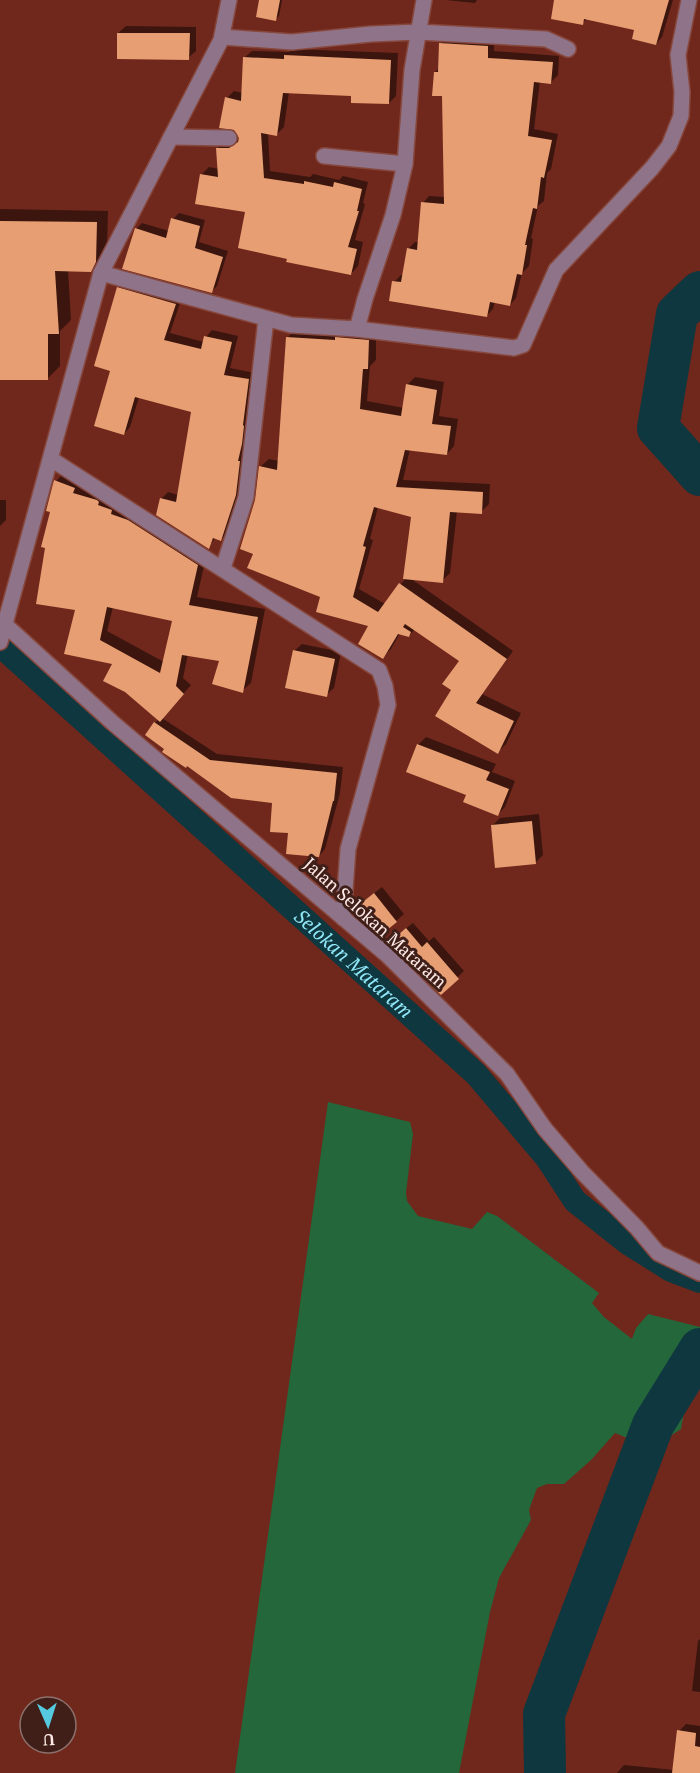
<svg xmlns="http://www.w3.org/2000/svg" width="700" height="1773" font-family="'PT Serif',serif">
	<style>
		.green { fill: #24673b }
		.shadow { fill: #0007; fill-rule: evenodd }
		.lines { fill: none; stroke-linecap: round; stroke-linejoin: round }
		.canal { stroke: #0f373f; stroke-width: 24 }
		.river { stroke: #0f373f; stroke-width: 42 }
		.building { fill: #e79e72; fill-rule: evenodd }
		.minor-casing { stroke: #87473c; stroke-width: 18 }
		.minor { stroke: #8e7389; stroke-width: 15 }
		.labels { text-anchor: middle; stroke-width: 6; stroke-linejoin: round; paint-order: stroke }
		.street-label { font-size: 18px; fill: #fdeae6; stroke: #401f19 }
		.water-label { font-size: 20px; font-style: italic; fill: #90e7f8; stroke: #401f19 }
	</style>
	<rect width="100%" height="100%" fill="#70281c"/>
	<path class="green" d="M328,1102L410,1122L413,1134L406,1193L407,1201L418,1216L472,1229L487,1212L497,1216L599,1293L592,1303L604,1317L632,1339L636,1328L648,1314L700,1327V1379L686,1401L681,1429L652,1448L615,1433L591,1460L564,1484H547L537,1488L529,1510L531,1520L499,1578L490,1612L459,1773H235Z"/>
	<g class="shadow">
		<path d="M261,0H282L279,16L275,20Z"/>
		<path d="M446,0H477L475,3Z"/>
		<path d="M556,0H673L662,37L656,44L636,29L587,19L582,23Z"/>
		<path d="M126,26L196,27V51L188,58L118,33Z"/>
		<path d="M447,37L494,39V51L559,56L558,75L551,82L540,81L534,129L558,134L551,169L547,173L544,201L538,206L531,238L533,239L529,266L522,273L516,298L510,305L495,301L493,309L486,316L394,282L401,275H403L409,248L415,242H419L423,203L429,196L445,197L443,95L435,72L440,68L441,44Z"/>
		<path d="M292,49L398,53L396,96L389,103L352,95L289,92L284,127L277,134L268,133L270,171L310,177L313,174L339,180L343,176L368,182L363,203L365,204L355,240L363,242L358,266L351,274L288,257L247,211L201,175L209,167L219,169L218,148L225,141L240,140L227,98L234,91L243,93L244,58L252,51L289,52Z"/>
		<path d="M0,209L108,211L107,248L103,258L91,270H68L71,320L60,331V366L47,379H0Z"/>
		<path d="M179,213L205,220L199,242L228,251L217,286L211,292L136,229L142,223L169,231L173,219Z"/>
		<path d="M125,281L182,297L170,333L204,342L206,337L212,330L238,336L230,368L255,373L243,487L228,533L221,539L216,537L208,547L161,499L168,492L178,495L193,411L139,397L130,427L124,434L112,370L118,288Z"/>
		<path d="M295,330L376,333V360L370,366L367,401L404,408L407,385L415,377L444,382L439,416L458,419L454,446L447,454L410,449L403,480L490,484L489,504L481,512L457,511L450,573L442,581L410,578L513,651L482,694L521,713L506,744L498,752L453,689L461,661L415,629L409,636L400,633L391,649L383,657L370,625L255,553L257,500L261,466L269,459L279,461L288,337ZM378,507L413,516L405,579L385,604L359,589L373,540L370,539Z"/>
		<path d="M64,473L206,557L197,597L265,609L251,683L242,691L220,660L188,654L183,678L191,685L162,718L217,754L343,767L340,793L325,849L319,856L289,832L273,801L166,749L155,723L159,719L115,663L76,609L52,511L56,481ZM113,607L174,620L164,662L107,631Z"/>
		<path d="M0,500H6V520L0,526Z"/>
		<path d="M302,644L341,652L334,688L326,695L294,651Z"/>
		<path d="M426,737L496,764L492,772L515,781L505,807L498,814L418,745Z"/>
		<path d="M539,814L543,855L535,863L493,825L500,818Z"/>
		<path d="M382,887L404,914L396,921L368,898Z"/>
		<path d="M413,923L429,941L434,937L464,971L441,993L400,933Z"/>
		<path d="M700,1639V1692L692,1691L698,1641Z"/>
		<path d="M686,1724L700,1726V1773H617L624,1765L674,1770L679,1731Z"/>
	</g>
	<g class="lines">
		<path class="canal" id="s1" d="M0,645L476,1074L547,1158L575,1201L628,1243L671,1270L700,1281"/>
		<g class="river">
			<path d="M700,292L677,314L658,428L700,475"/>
			<path d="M545,1773L544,1714L653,1425L700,1349"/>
		</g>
	</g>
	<g class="building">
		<path d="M259,0H280L276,21L256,17Z"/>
		<path d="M554,0H669L656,45L632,39L634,30L584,19L583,25L551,19Z"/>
		<path d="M117,33H190L189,60L117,59Z"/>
		<path d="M439,43L488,46V58L553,62L551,84L534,82L528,136L552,140L544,178L541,177L537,209L533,208L525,245H527L522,275L517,274L510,306L490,302L487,317L389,301L392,281L401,282L407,248L417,250L421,202L444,204L442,96H432L434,72H438Z"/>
		<path d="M284,55L391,60L389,104L351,103V96L283,93L277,136L261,133L264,178L304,184V181L333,187L334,182L362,189L357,211H359L348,247L357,249L351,275L286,262L287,259L238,248L245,212L195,204L200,174L218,177L216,148H229L238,142L239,138L234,130L219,128L225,97L241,101L243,57L284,59Z"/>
		<path d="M171,218L200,226L195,248L223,257L212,293L122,269L135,228L166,238Z"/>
		<path d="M0,221L97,222L96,262L91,272L55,271L59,334H48V380H0Z"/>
		<path d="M117,287L176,304L164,340L201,349L204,336L232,342L224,375L249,379L243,425L244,426L242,444L238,461H240L236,495L221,541L213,538L209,549L156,515L160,498L176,502L191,412L135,397L124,435L94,426L110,371L94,366Z"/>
		<path d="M286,337L335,340V337L369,340L368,369H363L360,409L401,416L406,384L437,390L432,424L451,426L447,455L405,450L396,487L483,492L482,514L450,512L443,583L403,579L411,517L374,507L363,546L366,547L353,597L378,612L399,583L507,659L476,703L514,721L498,754L435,716L451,690L442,684L459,661L405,624L403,627L411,632L409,637L398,634L383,659L358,644L368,626L316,612L320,597L247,568L253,554L240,549L255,500L259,466L277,470Z"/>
		<path d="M54,480L75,488L73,493L97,500L99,502L98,505L112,510L111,514L128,520L198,565L189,605L258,617L243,693L212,684L219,661L182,655L176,686L184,694L160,722L125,692L103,681L112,664L64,654L75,610L36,604L45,548L41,547L50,512L46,511ZM107,607L172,621L160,673L100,640Z"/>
		<path d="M293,650L335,659L327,697L285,688Z"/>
		<path d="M154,722L210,760L337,773L334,801H333L319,857L286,854L288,833L270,832L272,803L231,798L187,766L186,768L162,752L164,749L145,735Z"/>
		<path d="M417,744L490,772L486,780L509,789L498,816L463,802L466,795L406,772Z"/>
		<path d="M532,821L536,864L495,868L491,825Z"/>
		<path d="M374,893L397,922L382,934L359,905Z"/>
		<path d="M406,928L422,947L427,942L459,979L441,995L412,966L392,940Z"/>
		<path d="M677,1730L696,1733L695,1746L700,1747V1773H672Z"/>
	</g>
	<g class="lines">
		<g class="minor-casing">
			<g id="minor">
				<path d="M222,37L292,42L371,34L418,32L546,39L568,49"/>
				<path d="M171,137L229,138"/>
				<path d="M324,156L405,164"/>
				<path d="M101,273L291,325L357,329L506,347L514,348L523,345L556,270L652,168L669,146L681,116L682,92L678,55L689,0"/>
				<path d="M357,329L365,299L393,215L405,164L412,70L424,0"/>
				<path d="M51,459L379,670L385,686L388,705L348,849L343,918"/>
				<path d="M223,568L246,497L266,319"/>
				<path d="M0,620L113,723L387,955L507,1074L545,1129L582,1172L637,1228L658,1253L700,1273"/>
				<path d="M0,642L101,273L221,40L229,0"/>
			</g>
		</g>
		<use href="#minor" class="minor"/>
	</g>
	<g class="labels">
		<g class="street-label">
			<text transform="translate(375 923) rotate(42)" y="6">Jalan Selokan Mataram</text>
		</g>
		<g class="water-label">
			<text dy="7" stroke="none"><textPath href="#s1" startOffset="476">Selokan Mataram</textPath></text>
		</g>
	</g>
	<g transform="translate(48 1725) rotate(177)"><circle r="28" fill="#401f19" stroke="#8c706b" stroke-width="1.5"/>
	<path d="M0-4.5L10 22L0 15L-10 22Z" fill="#55cadf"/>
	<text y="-9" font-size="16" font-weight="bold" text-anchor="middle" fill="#fdeae6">U</text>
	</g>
</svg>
